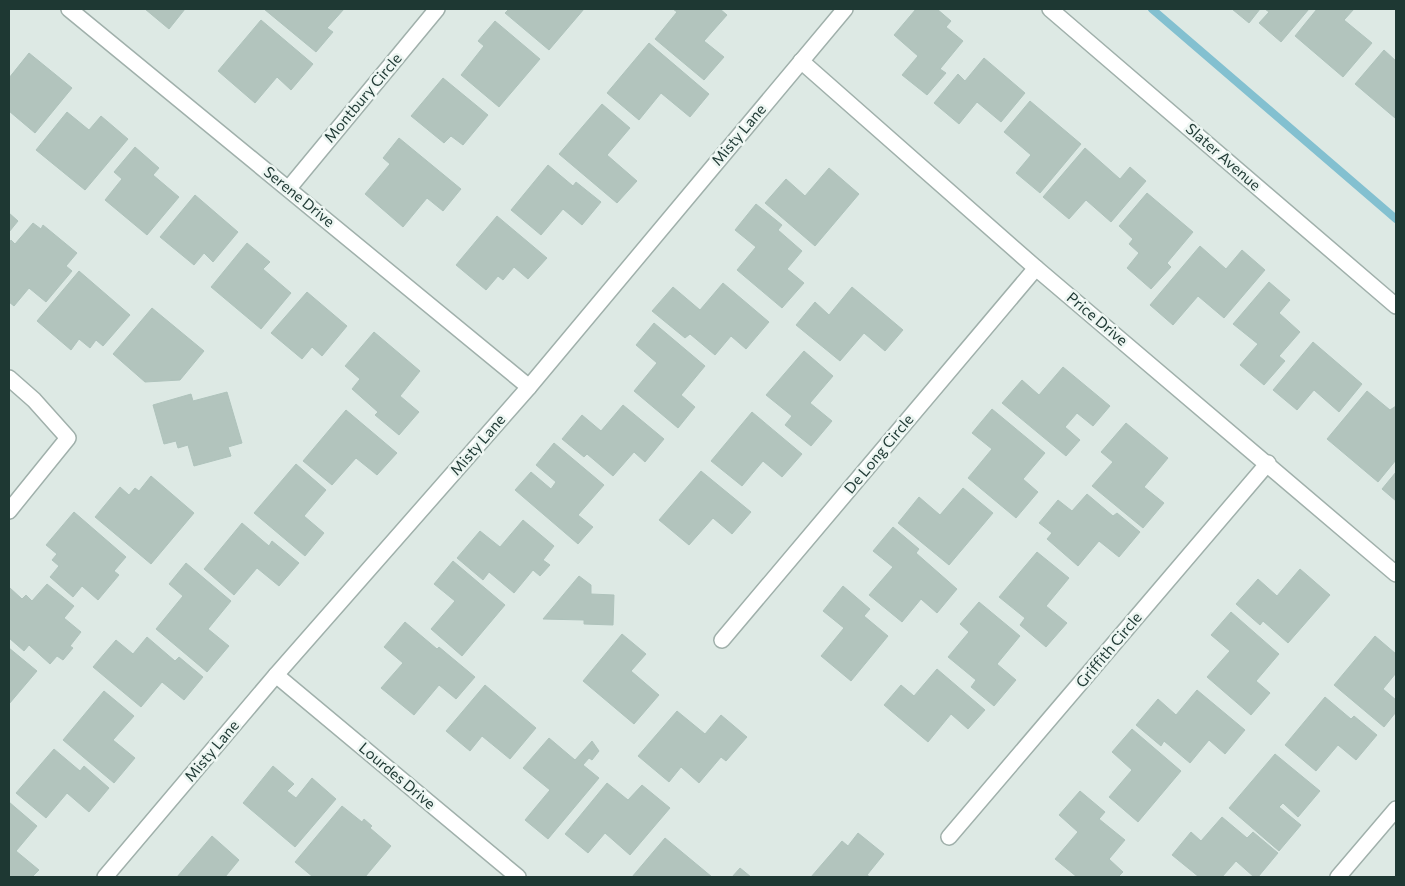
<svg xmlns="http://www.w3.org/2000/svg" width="1405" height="886" font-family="Commissioner,sans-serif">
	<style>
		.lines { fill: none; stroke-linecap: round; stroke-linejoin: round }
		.stream { stroke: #83c0d0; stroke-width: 8 }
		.building { fill: #b2c4bd; stroke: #afc3bc }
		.minor-casing { stroke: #a0b0ab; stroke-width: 18 }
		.minor { stroke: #fff; stroke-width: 15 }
		.labels { text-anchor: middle; stroke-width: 5; stroke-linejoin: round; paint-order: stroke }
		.street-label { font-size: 15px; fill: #1e3833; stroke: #edf6f2 }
	</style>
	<rect width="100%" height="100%" fill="#dde9e4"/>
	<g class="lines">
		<path class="stream" d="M1152,9L1396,219"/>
	</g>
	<g class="building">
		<path d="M145,9H185L169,29Z"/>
		<path d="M264,9H344L327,28L333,32L316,52Z"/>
		<path d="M509,9H584L549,50L505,13Z"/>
		<path d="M673,9H720L727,15L704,41L724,57L704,80L655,39L677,12Z"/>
		<path d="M916,9H937L951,21L946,27L963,41L940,69L946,73L927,95L902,75L918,56L894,35Z"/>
		<path d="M1232,9H1260L1249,23Z"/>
		<path d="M1265,9H1309L1281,42L1259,23L1269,12Z"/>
		<path d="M1317,9H1354L1344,20L1372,43L1343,77L1295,36Z"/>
		<path d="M261,20L313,64L291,90L277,77L255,103L218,71Z"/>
		<path d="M495,21L540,59L499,107L461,75L484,46L478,41Z"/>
		<path d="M649,43L709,94L690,117L661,93L639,120L607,93Z"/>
		<path d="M1384,50L1396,61L1395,118L1355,84Z"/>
		<path d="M29,53L72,88L35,133L9,111V78Z"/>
		<path d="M984,58L1025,93L1001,122L977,102L959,124L934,103L958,74L965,81Z"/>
		<path d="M443,78L488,115L463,145L451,136L444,143L411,116Z"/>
		<path d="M1030,101L1081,144L1040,193L1016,173L1031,155L1004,132Z"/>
		<path d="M602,104L630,128L607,155L637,181L617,203L559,154Z"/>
		<path d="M67,112L89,130L101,116L128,139L85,190L36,150Z"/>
		<path d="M399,138L461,189L443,211L427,198L403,227L365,194L390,164L383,158Z"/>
		<path d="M135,147L159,168L153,175L179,197L147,235L105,200L122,179L114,172Z"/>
		<path d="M1085,148L1120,179L1130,167L1146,181L1111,222L1086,200L1069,219L1043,197Z"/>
		<path d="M548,165L573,186L576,182L601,202L582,225L563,209L541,235L511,210Z"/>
		<path d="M829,168L859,194L815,246L765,203L786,179L805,196Z"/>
		<path d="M1147,193L1193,232L1167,263L1171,267L1151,289L1127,268L1139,253L1129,244L1133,239L1119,226Z"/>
		<path d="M195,195L238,232L213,262L204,253L194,265L160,237Z"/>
		<path d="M756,204L782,225L778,230L802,251L787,269L804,283L782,308L737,270L756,247L735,230Z"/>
		<path d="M9,213L18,221L9,232Z"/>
		<path d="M497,216L547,258L528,279L514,267L503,280L498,276L486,290L456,265Z"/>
		<path d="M33,223L41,229L43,225L77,253L66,266L72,271L46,302L29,288L14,306L9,302V243L11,240L15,244Z"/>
		<path d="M247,243L270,262L263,269L291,293L261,329L211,287Z"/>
		<path d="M1200,246L1226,269L1242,250L1265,270L1224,318L1198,296L1173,325L1150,305Z"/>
		<path d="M79,271L130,315L103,346L96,340L90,348L79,339L71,350L37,321Z"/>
		<path d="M1269,282L1290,300L1279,313L1300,332L1279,356L1285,361L1264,385L1240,365L1258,344L1233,324Z"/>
		<path d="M723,283L769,322L746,349L731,336L715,355L690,334L685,338L652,311L673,287L700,310Z"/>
		<path d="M852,287L903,330L885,351L864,333L840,361L796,325L815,302L829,315Z"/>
		<path d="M307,292L347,326L322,356L312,347L302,359L271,333Z"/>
		<path d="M152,308L204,351L180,380L145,382L113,354Z"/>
		<path d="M654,323L705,366L681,395L695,407L678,428L634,391L657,363L636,345Z"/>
		<path d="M374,332L420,371L400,396L419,412L399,435L375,415L378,412L352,389L360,379L345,366Z"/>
		<path d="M1313,342L1362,384L1339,412L1314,390L1297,410L1273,390Z"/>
		<path d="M804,351L833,376L810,403L832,421L811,446L785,425L792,416L766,395Z"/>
		<path d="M1063,367L1110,406L1093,426L1077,413L1065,427L1080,440L1066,456L1002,403L1022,380L1039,395Z"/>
		<path d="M1367,391L1390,410L1396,406V460L1378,482L1327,439Z"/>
		<path d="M227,392L242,443L228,447L231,456L194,466L188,445L178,448L176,441L164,444L153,405L191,394L193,401Z"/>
		<path d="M623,405L664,439L645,462L634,452L613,476L587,454L584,457L562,439L582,415L601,431Z"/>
		<path d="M992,409L1045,453L1023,479L1038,492L1016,518L968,478L992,449L972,433Z"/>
		<path d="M346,410L397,453L377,475L356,458L332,485L303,461Z"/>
		<path d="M752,412L802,454L782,477L763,461L742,486L711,461Z"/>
		<path d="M1126,423L1168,458L1144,487L1164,503L1143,528L1092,486L1113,462L1101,452Z"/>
		<path d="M554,443L604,485L578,515L593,527L578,544L515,490L531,472L551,489L556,482L536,465Z"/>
		<path d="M296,464L326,490L304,516L324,533L305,556L254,513Z"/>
		<path d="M701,471L751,512L732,534L713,518L689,545L659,520Z"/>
		<path d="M1396,472V501L1382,489Z"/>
		<path d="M151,476L194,513L151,564L95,517L120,487L129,495L135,488L139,491Z"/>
		<path d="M963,488L993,513L949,565L898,523L919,497L940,515Z"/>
		<path d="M1087,494L1113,516L1117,513L1140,532L1119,557L1099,541L1078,566L1047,539L1052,533L1039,523L1058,500L1072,511Z"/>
		<path d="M74,512L126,557L114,571L119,575L98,600L82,586L73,597L50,577L59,566L52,560L57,554L46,545Z"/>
		<path d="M523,520L554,546L543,560L550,565L540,576L533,570L514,593L489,572L483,580L457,558L480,531L500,547Z"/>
		<path d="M242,523L269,546L272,541L299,563L279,586L257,568L234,595L204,569Z"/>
		<path d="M893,527L919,549L916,553L957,589L937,613L921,599L902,622L869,595L893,567L873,551Z"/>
		<path d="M1037,552L1069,578L1046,606L1067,623L1046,647L1020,625L1025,618L999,597Z"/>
		<path d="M453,561L505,605L462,656L431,629L455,601L434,584Z"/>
		<path d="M186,563L231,601L208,629L229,646L207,672L156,629L183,596L169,584Z"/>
		<path d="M1300,569L1330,595L1288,643L1263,621L1260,625L1236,604L1258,579L1277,596Z"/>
		<path d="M579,576L591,585V594L614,595L613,625L584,624V620L543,619Z"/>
		<path d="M47,584L74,606L64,618L81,632L70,646L73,648L63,660L57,656L50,664L29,645L24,651L9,638V590L10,588L22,599L26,595L32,601Z"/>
		<path d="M843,586L870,609L864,616L888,636L851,681L821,656L844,628L823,611Z"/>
		<path d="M979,602L1020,636L997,664L1016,680L994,706L971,687L976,680L948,657L969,632L960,624Z"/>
		<path d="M1231,612L1279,654L1256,681L1270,693L1251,715L1207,677L1230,651L1211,635Z"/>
		<path d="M405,622L437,649L439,647L475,677L456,699L439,685L414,715L381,688L403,663L384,647Z"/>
		<path d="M622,634L646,654L631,671L659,695L634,724L583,681Z"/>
		<path d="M1375,636L1396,654V673L1383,689L1396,700V712L1384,727L1334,685Z"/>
		<path d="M147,637L175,661L179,657L203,677L184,700L162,682L141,707L93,667L116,640L133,654Z"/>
		<path d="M9,648L37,671L9,704Z"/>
		<path d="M937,669L985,710L968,729L951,714L928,742L884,705L901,685L914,696Z"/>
		<path d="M485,685L536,728L510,759L482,736L470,751L446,731Z"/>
		<path d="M1197,690L1245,730L1225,754L1209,740L1190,763L1164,741L1161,746L1136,725L1158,699L1176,715Z"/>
		<path d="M104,691L134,716L113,740L135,758L114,783L63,740Z"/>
		<path d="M1325,697L1351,719L1354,716L1377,735L1356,760L1338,745L1316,771L1285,745Z"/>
		<path d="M677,711L705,734L721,715L747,737L726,761L721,757L699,783L681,767L669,782L638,756Z"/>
		<path d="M1132,729L1181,771L1138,822L1109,797L1132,770L1112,752Z"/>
		<path d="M549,738L575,760L592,741L599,751L592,760L589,758L583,765L599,778L548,839L525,820L550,790L523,768Z"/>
		<path d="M54,749L80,771L84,766L109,788L89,812L67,793L46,818L16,793Z"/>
		<path d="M1275,754L1320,791L1298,817L1283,803L1279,807L1301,825L1279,851L1229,808Z"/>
		<path d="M273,766L294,784L287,791L296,798L312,778L336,799L295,847L243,803Z"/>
		<path d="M607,783L628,800L642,785L670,808L630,855L605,833L588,853L565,834Z"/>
		<path d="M1080,791L1105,812L1099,819L1125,840L1109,859L1123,872L1118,877H1077L1055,859L1078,832L1059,815Z"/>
		<path d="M9,802L37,826L16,851L39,870L32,877H9Z"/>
		<path d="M342,806L362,822L364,819L372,826L370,828L391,846L365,877H313L295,862Z"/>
		<path d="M1222,817L1247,838L1253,832L1278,853L1258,877H1254L1236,861L1222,877H1199L1172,855L1191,832L1201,841Z"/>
		<path d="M858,833L884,854L867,875L870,877H811L842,841L848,846Z"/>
		<path d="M212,836L239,860L225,877H177Z"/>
		<path d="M665,838L712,877H632Z"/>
		<path d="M740,868L751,877H732Z"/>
	</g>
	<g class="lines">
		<g class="minor-casing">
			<g id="minor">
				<path d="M69,9L529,387"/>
				<path d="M1050,9L1396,306"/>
				<path d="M801,61L1036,268L1396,574"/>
				<path d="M289,188L437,9"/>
				<path d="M9,378L34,400L68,438L9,511"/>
				<path d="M722,640L1036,268"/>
				<path d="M276,675L518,877"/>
				<path d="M949,837L1268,463"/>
				<path d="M105,877L276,675L529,387L845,9"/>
				<path d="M1338,877L1396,809"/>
			</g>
		</g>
		<use href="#minor" class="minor"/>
	</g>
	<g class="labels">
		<g class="street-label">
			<text transform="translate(363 98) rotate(-50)" y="5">Montbury Circle</text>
			<text transform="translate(739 135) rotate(-50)" y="5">Misty Lane</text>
			<text transform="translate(1223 157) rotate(41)" y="5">Slater Avenue</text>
			<text transform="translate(299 197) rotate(39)" y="5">Serene Drive</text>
			<text transform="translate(1097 319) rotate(40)" y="5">Price Drive</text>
			<text transform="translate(478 445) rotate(-49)" y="5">Misty Lane</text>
			<text transform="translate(879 454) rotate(-50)" y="5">De Long Circle</text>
			<text transform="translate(1109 650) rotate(-50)" y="5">Griffith Circle</text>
			<text transform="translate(212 751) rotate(-50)" y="5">Misty Lane</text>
			<text transform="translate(397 776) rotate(40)" y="5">Lourdes Drive</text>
		</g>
	</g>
	<rect width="1405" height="886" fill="none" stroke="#1e3833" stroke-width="20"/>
</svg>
